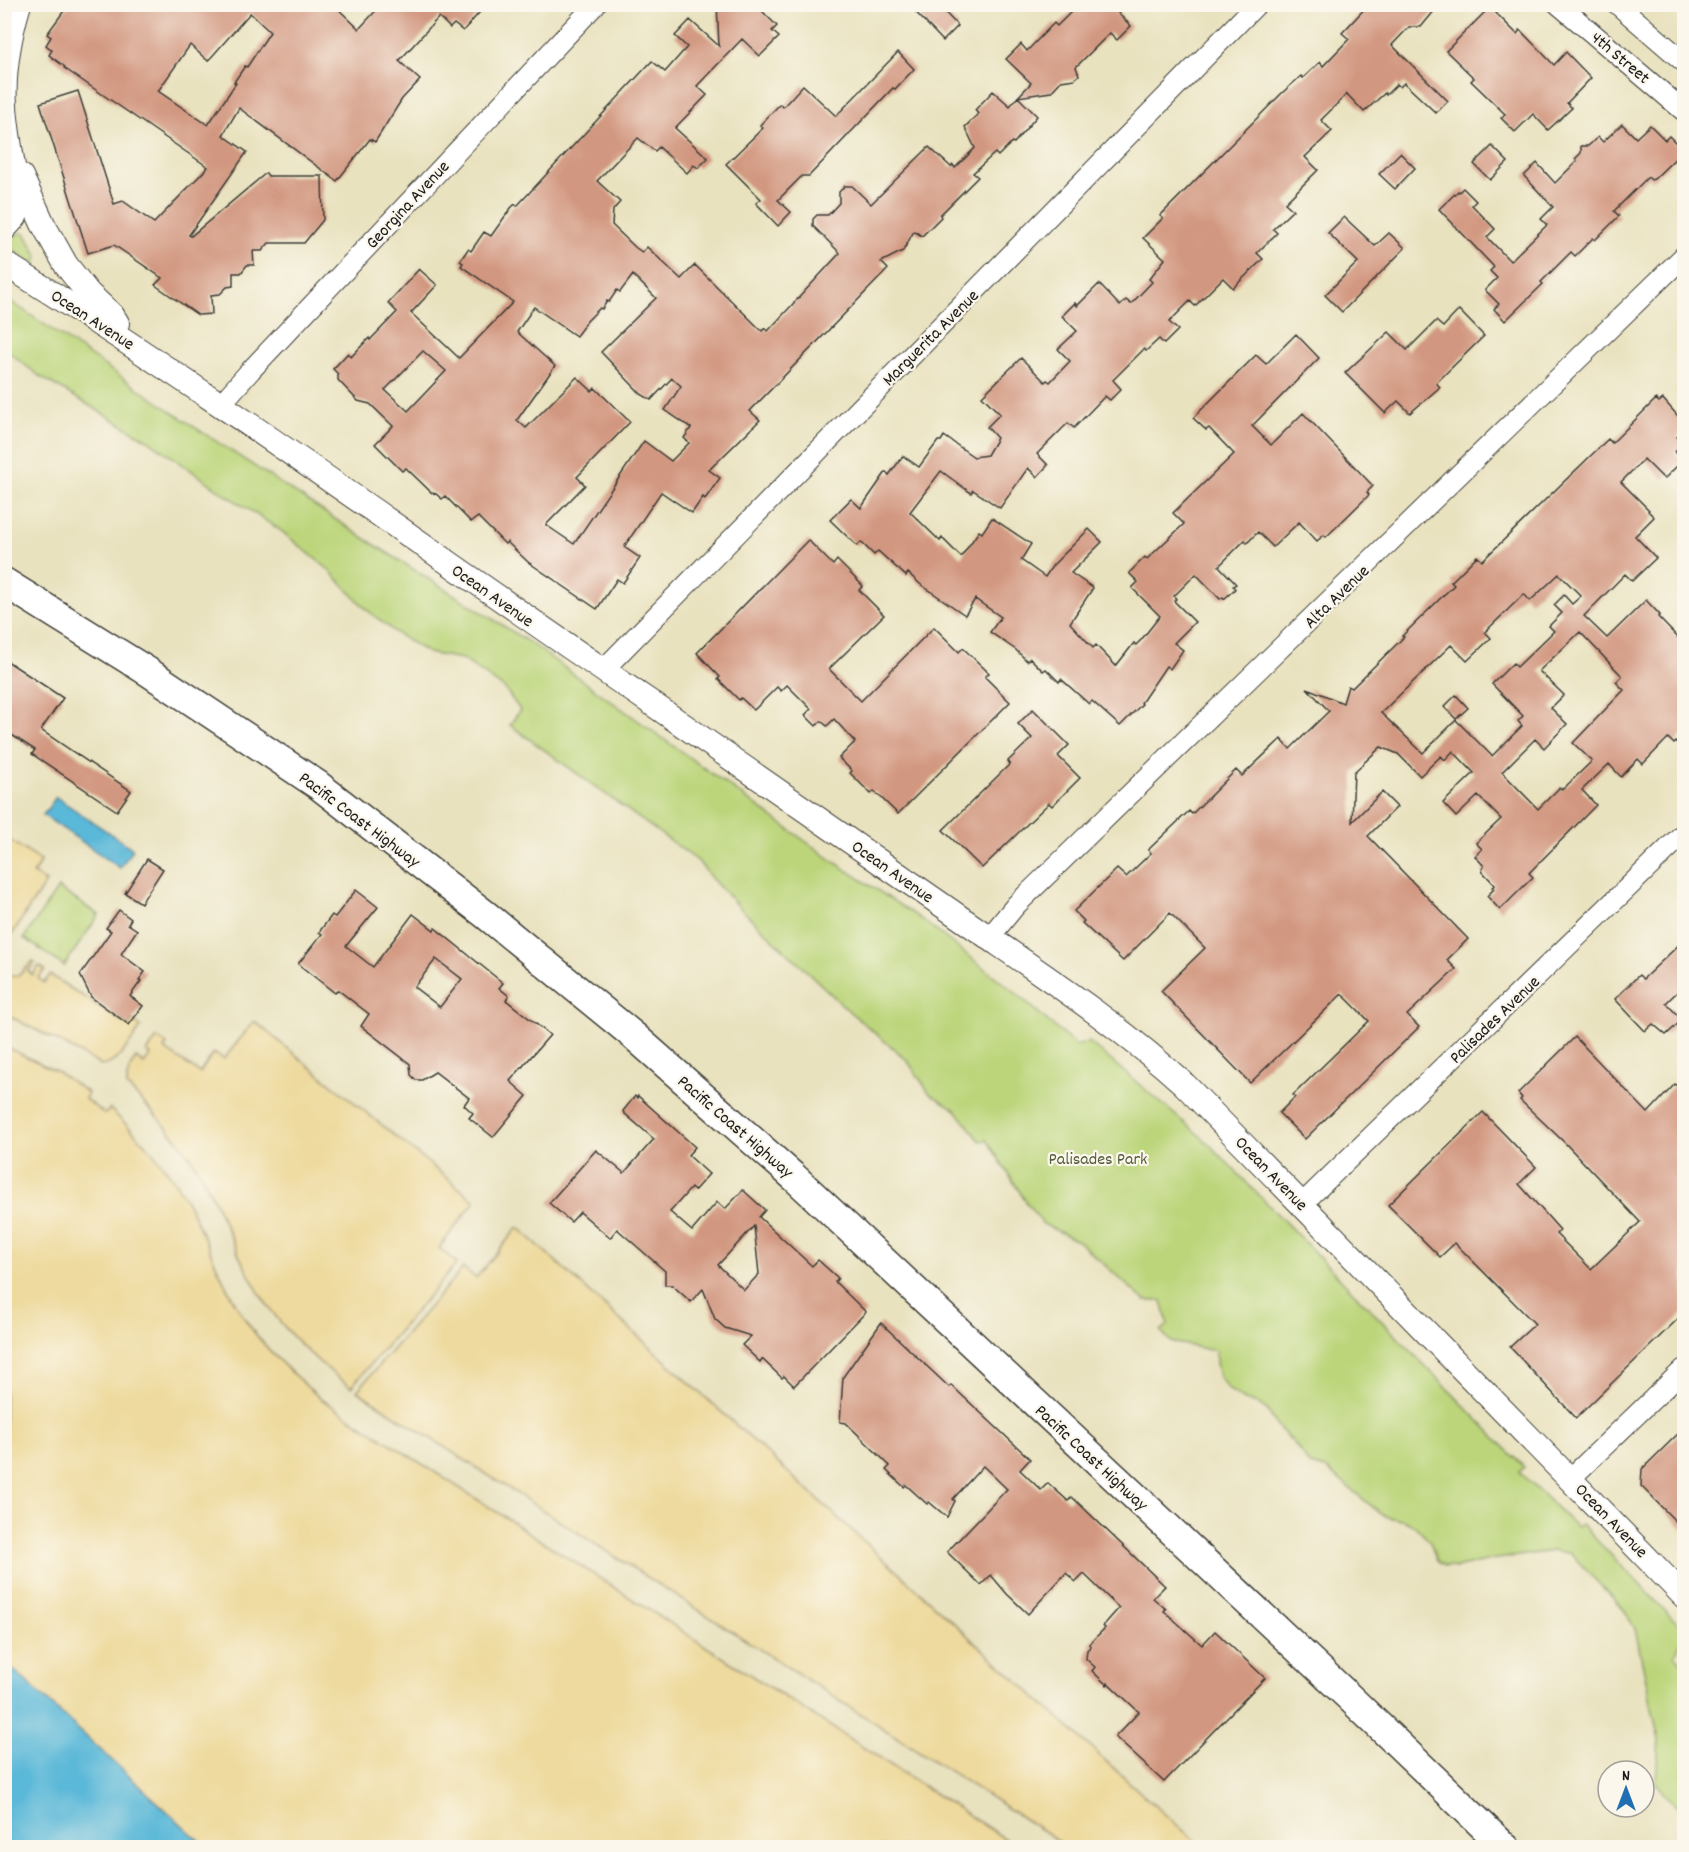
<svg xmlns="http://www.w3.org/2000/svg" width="1689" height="1852" font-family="Dekko,sans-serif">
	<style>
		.green { fill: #bcd57a; stroke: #6c784b; stroke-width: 1.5 }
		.sand { fill: #eeda9e; stroke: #857b5d; stroke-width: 1.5 }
		.water { fill: #5ab8d8; stroke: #3b6a7a; stroke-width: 1.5 }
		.building { fill: #d29780; fill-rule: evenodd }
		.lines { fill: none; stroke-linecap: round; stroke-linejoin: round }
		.minor-casing { stroke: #3b3a34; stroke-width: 22 }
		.major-casing { stroke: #3b3a34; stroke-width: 26 }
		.highway-casing { stroke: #3b3a34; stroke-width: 31 }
		.minor { stroke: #fff; stroke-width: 20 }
		.major { stroke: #fff; stroke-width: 24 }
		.highway { stroke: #fff; stroke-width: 28 }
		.labels { text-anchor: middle; stroke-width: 4.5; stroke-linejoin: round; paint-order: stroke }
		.street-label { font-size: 18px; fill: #1c1c1c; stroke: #fbf7ec }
		.park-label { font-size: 18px; fill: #545d3d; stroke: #fbf7ec }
	</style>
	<rect width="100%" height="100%" fill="#fbf7ec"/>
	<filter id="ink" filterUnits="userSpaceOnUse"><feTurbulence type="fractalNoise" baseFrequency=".0167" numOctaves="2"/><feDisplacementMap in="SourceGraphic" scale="12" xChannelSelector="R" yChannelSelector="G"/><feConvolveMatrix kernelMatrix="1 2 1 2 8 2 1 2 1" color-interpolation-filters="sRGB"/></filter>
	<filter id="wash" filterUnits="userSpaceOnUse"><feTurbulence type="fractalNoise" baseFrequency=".008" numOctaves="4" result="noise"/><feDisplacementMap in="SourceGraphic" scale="24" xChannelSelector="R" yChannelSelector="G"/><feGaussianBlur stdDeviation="1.35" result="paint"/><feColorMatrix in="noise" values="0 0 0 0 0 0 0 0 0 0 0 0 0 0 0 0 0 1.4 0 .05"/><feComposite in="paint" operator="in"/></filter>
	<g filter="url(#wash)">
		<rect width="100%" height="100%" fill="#e9e2bf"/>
		<g class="green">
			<path d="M19,233H25L38,257L34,264L9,246L8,242Z"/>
			<path d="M4,297L199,430L367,540L529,642L833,861L921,919L1016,993L1076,1046L1089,1042L1206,1141L1524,1467L1519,1472L1577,1527L1581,1524L1684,1630L1675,1655L1684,1664V1812L1664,1794L1656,1780L1659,1740L1635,1629L1625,1611L1570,1553L1553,1551L1490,1560L1456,1568L1444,1566L1437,1561L1430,1542L1415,1526L1405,1521L1384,1516L1326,1469L1310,1465L1293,1442L1278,1427L1267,1410L1260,1405L1245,1400L1229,1390L1219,1377L1216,1363V1351L1171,1342L1161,1331L1168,1325L1162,1301H1145L1078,1241L1043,1224L1028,1205L987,1140L980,1141L955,1109L930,1094L907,1060L850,1012L740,908L712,879L698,861L510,725L520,710L505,689L462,659L428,653L397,634L366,609L328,569L280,530L226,495L148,440L39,376L5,349Z"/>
			<path d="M58,888L99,915L64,966L24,938Z"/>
		</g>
		<g class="sand">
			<path d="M5,837L41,861L33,874L46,882L5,945Z"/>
			<path d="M33,961L35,963L28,971L33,975L39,966L45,970L38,978L44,983L50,975L129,1026L133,1021L141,1027C130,1042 121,1062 102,1066L56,1040L5,1014V976H18Z"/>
			<path d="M254,1021L475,1201L439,1248L457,1263L351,1387C309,1357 272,1320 248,1273C229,1238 217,1200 196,1166C178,1136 151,1111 127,1086C126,1075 130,1067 136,1058L144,1064L151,1055L147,1052L157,1038L167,1044L164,1049L200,1073L213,1053L224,1059Z"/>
			<path d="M4,1046L56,1071L88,1093L85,1099L105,1114L110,1109C140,1137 169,1167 188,1204C208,1242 221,1283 245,1319C265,1350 293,1374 321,1399L1018,1847H206L5,1662Z"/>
			<path d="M518,1227L1152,1803L1202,1847H1068L357,1391L463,1268L476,1278Z"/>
		</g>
		<g class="water">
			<path d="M56,797L133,849L120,868L43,815Z"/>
			<path d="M5,1662L206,1847H5Z"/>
		</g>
		<g id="blocks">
			<g class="building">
				<path d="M69,4H333L359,29L382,4H487L463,31L454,24L450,28L439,17L399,61L420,80L402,99L375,142L370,139L337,181L239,108L223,135L247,152L189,235L191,236L266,173L268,176H322L323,220L304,243H269L262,251H253L254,265H247L241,273H233V286L227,287L220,294L211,295L212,314L198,315L155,285L162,278L114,245L88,253L40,103L78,91L114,204L123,201L154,223L208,167L64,68L65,67L49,55L52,50L46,45L51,37L47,34ZM250,13L270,32L247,67L245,66L234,82L236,83L208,125L158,91L190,45L208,61Z"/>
				<path d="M717,4H755L777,26L772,31L779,37L760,56L742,39L697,86L707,95L675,128L708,158L698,168L694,165L687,173L659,147L655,151L638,138L597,181L620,202L613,210L612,225L636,248L642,252L647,247L681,279L695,265L762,331L765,328L768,331L840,253L813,226V219L817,215H828L839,203V192L845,186H852L871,204L929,147L951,167L953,165L955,168L975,148L965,127L978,114L975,110L993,91L1010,106L1018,97L1037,116L1014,143L1012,142L998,156L995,153L973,173L978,177L940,215L941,217L922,236L914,231L903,251L881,262L888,269L750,411L760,420L709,470L720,478L705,499L703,497L692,513L661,492L624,547L640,558L623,583L617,579L597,609L528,562L507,542L505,544L478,517L471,522L445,496L442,499L436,494L432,493L406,468L402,471L375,444L393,426L370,404L358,401L338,380V374L333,369L348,353L351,357L369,338L370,340L397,312L388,303L419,269L437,285L411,313L459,358L513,302L461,266L463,263L460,261L468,249L471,251L484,232L491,236L511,208L515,204L517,206L652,61L665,72L687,47L675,36L690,20L719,46ZM633,275L656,298L601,352L641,394L651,400L672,378L681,386L665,410L691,428L684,438L689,443L671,461L644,441L574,544L546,525L585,485L577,477L630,422L595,388L592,391L577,377L526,428L517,420L555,366L517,332L534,307L576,336L587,321L600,308L602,309L607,301L609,302L617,290L620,292ZM423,351L446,371L408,411L385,390Z"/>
				<path d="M908,4H937L958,26L943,41Z"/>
				<path d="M1079,4H1109L1131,26L1117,40L1110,33L1076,67L1079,75L1075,79L1061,81L1051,92L1018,97L1031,83L1006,59L1021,44L1027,51L1054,23L1057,26Z"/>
				<path d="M1369,4H1440L1421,27H1409L1392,45L1448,101L1436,113L1404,83L1400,87L1397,84L1386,95L1385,93L1364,112L1347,94L1321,120L1332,131L1305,157L1318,170L1285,203L1293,210L1273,229L1277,233L1257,253L1263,259L1233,288L1223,278L1195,306L1190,301L1169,322L1178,330L1164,344L1159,339L1146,351L1144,349L1113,380L1121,389L1110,400L1105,396L1074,428L1068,423L1037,454L1048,465L1037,477L1028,468L1000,508L973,490L971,493L941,471L910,512L940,541L942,538L961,557L979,531L982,533L992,518L1031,544L1021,560L1045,577L1053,565L1089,529L1102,542L1071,573L1093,588L1070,623L1093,648L1096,645L1116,666L1134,643L1136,645L1141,640L1160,616L1132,588L1138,582L1129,573L1145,557L1147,559L1184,524L1173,513L1234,454L1209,428L1206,430L1193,418L1256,355L1266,364L1296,334L1319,358L1252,426L1271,445L1303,413L1373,486L1367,492L1369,495L1326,537L1324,535L1317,541L1299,522L1273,547L1258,532L1247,543L1245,540L1219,566L1236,584L1233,586L1235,589L1224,599L1223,597L1220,599L1196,574L1174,596L1176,599L1174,601L1195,622L1174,643L1183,650L1170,669L1166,666L1141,703L1142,704L1120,726L1092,701L1089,704L1061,679L1059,682L1046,669L1043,671L1030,658L1027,661L1016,650L990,632L1001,617L975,599L965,615L920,584L908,573L906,576L878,551L874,555L861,542L857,546L830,520L851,499L861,508L886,472L889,475L903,456L919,467L938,441H941L944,436L974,457L987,455L997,438L987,427L1000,414L982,396L1021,358L1045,382L1047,380L1050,382L1070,361L1058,349L1077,331L1062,316L1075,303L1077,306L1099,284L1120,306L1126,300L1131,304L1152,282L1149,279L1165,259L1143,238L1163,218L1160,216L1282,93L1301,76L1303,78L1320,62L1323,66L1349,39L1342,33Z"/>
				<path d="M1490,7L1517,34L1520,30L1554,65L1566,52L1591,78L1567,103L1572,108L1548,130L1533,114L1515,132L1501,118L1505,114L1471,81L1474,78L1446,51Z"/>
				<path d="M898,52L914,69L895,89L893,88L809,176H802L778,200L791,212L778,226L756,203L761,199L726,164L763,128L760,125L780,104L783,107L803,85L836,116Z"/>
				<path d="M1622,124L1636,138L1650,125L1665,140L1669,136L1682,149L1679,151L1681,153L1654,179L1651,180L1648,177L1614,211L1619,216L1595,240L1593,238L1575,256L1571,252L1541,282L1543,284L1505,321L1494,309L1499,304L1485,290L1497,278L1490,271L1494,267L1439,209L1458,191L1459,192L1463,188L1476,201L1472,205L1495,229L1487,237L1510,261L1547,225L1541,219L1553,207L1524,176L1537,163L1555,183L1577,161L1575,159L1581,153V146H1588L1598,137L1603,142Z"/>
				<path d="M1492,146L1508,162L1490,180L1474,164Z"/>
				<path d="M1400,153L1415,168L1395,189L1379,174Z"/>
				<path d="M1344,217L1375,246L1389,233L1405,248L1342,312L1325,295L1358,262L1328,233Z"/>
				<path d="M1459,310L1484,336L1436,383L1440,387L1410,413L1398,401L1385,413L1345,373L1389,332L1407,350L1436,321L1443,327Z"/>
				<path d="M1656,399L1659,402L1663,399L1684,423V430L1677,437L1684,443L1675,452L1683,460L1664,479L1644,459L1621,482L1649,510L1648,511L1654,517L1635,536L1656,558L1632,581L1625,574L1584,616L1607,638L1646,600L1660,615L1658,617L1684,644V734L1674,744L1668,738L1643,764L1638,759L1621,777L1609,764L1582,790L1596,805L1529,873L1533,877L1500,910L1487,896L1494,889L1492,887L1495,885L1482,871L1484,866L1475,856L1482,849L1476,843L1501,819L1478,796L1456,817L1443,803L1474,773L1453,751L1445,760L1441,756L1420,776L1398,754L1381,747L1354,772L1352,822L1382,792L1397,807L1368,836L1468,939L1447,960L1456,969L1407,1015L1419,1027L1305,1139L1279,1113L1295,1097L1293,1095L1369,1021L1342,994L1250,1083L1161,991L1205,948L1170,913L1123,961L1082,923L1084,921L1074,911L1117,869L1126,877L1151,853L1148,850L1189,811L1192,814L1236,770L1242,776L1281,739L1290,749L1329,711L1307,688L1343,703L1348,686L1352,688L1404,637L1402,636L1454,585L1451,582L1477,556L1482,561L1608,439L1612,443ZM1559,574L1581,596L1572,604L1564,595L1554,605L1562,613L1549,626L1554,631L1517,667L1513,663L1492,684L1523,716L1518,721L1522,726L1492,756L1456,720L1423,753L1381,713L1451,645L1467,661L1491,638L1485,632L1487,630L1524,594L1530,601ZM1580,632L1622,676L1616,682L1624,690L1573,743L1592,761L1563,789L1559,788L1538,809L1502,772L1535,739L1544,748L1567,724L1551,708L1564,695L1539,671Z"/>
				<path d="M808,540L833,565L837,560L863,586L859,590L884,615L829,669L861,701L934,627L959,652L963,648L989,673L985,677L1010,702L898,814L874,791L871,794L850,773L852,771L839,758L855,742L834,719L827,726L821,721L816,726L805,715L811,709L787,685L781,691L777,687L754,710L741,698L739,700L718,679L720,677L697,653Z"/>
				<path d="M4,659L63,698L41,730L131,791L117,811L32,754L35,750L4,730Z"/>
				<path d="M1456,695L1468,708L1456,719L1444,707Z"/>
				<path d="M1033,709L1069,745L1058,756L1080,778L1052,806L1049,803L982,868L943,830L1010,764L1008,761L1032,738L1018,724Z"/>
				<path d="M147,859L163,869L141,903L125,893Z"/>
				<path d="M356,890L378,907L346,946L373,967L413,914L434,930L435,928L503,983L499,988L509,996L506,1000L550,1035L510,1081L527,1096L493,1137L469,1118L473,1113L464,1105L469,1098L435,1072L422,1080H416L411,1075L410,1064L361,1026L369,1014L338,990L335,993L298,964L322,934L319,932L332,915L335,917ZM436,959L462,979L440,1007L414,987Z"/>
				<path d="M119,910L131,919L128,924L137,930L121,954L145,972L139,980L141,981L130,996L143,1006L129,1025L91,997L80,975L111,931L106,928Z"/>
				<path d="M1684,940V985L1666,1003L1682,1020L1666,1035L1653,1024L1645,1031L1615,999L1639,975L1643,979Z"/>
				<path d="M1575,1037L1648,1113L1675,1084L1684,1092V1313L1576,1418L1510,1347L1535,1324L1455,1243L1440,1257L1388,1205L1483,1112L1536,1167L1519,1184L1560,1230L1556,1234L1591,1269L1640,1222L1565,1143L1520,1100L1522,1098L1518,1093Z"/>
				<path d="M635,1096L637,1098L638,1096L695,1147L688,1155L709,1174L694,1191L691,1188L670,1212L692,1231L717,1202L725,1209L743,1190L765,1210L759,1217L812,1266L818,1260L838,1278L835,1282L866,1312L794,1386L784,1376L782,1378L762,1359L760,1362L742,1345L751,1336L725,1328L715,1319L703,1289L691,1302L672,1285H665V1271L617,1229L610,1238L580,1212L571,1222L549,1203L596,1150L624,1173L654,1139L624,1113L623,1111ZM754,1226L759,1274L744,1290L718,1265Z"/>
				<path d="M881,1323L949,1387L951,1385L1030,1459L1020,1470L1041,1490L1048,1483L1068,1501L1072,1497L1165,1586L1153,1598L1166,1609L1164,1611L1202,1645L1215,1631L1265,1678L1164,1782L1115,1737L1139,1712L1108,1683L1107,1685L1092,1671L1095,1667L1086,1659L1087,1650L1091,1646L1089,1644L1105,1628L1103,1626L1119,1608L1084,1574L1076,1582L1066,1573L1028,1614L1007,1594L991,1575L981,1585L947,1552L1007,1489L983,1466L953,1499L955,1501L947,1517L929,1502L927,1504L906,1485L904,1487L886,1470L890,1466L846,1423L840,1422L843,1377Z"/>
				<path d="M1684,1428V1530L1641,1486L1642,1469Z"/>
			</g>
		</g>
	</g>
	<g filter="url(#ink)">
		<use href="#blocks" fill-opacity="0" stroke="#3b3a34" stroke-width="1.5"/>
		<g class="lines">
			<g class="minor-casing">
				<g id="minor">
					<path d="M1558,4L1684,111"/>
					<path d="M1617,4L1684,62"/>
					<path d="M220,405L251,370L596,4"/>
					<path d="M603,670L1257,4"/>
					<path d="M989,938L1016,905L1684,256"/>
					<path d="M1302,1204L1684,833"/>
					<path d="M1571,1478L1684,1369"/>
				</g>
			</g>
			<g class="major-casing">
				<g id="major">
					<path d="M21,176L43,224L66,265L88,293L112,315L117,323"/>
					<path d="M4,229L15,217L18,208C16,173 7,140 5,106C3,72 9,37 19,4"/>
					<path d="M4,263C223,400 431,553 644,698C751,772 858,846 965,921C1040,973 1117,1023 1185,1085L1684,1596"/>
				</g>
			</g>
			<g class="highway-casing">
				<path id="highway" d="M4,582L147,671L318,785L486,915L634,1036L794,1177L1348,1696L1506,1848"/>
			</g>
			<use href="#minor" class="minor"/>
			<use href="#major" class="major"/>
			<use href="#highway" class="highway"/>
		</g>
	</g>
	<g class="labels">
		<g class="street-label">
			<text transform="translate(1621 57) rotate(40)" y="6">4th Street</text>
			<text transform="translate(407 204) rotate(-47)" y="6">Georgina Avenue</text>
			<text transform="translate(93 319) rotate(33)" y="6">Ocean Avenue</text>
			<text transform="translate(930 337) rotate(-45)" y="6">Marguerita Avenue</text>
			<text transform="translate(493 595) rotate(35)" y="6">Ocean Avenue</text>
			<text transform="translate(1336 596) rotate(-44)" y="6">Alta Avenue</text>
			<text transform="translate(360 819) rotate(37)" y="6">Pacific Coast Highway</text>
			<text transform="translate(893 871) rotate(35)" y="6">Ocean Avenue</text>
			<text transform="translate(1494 1019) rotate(-44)" y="6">Palisades Avenue</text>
			<text transform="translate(736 1126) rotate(41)" y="6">Pacific Coast Highway</text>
			<text transform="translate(1272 1173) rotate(46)" y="6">Ocean Avenue</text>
			<text transform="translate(1092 1457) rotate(43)" y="6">Pacific Coast Highway</text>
			<text transform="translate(1612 1520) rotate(46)" y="6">Ocean Avenue</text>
		</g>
		<g class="park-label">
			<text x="1098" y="1164">Palisades Park</text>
		</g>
	</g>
	<rect width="1689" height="1852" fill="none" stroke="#fbf7ec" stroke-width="24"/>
	<g transform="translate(1626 1789)"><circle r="28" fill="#fbf7ec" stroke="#a29f99" stroke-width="1.5"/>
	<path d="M0-4.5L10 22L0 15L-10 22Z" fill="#1f6fb2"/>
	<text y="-9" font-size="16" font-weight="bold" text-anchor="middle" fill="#1c1c1c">N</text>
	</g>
</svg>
